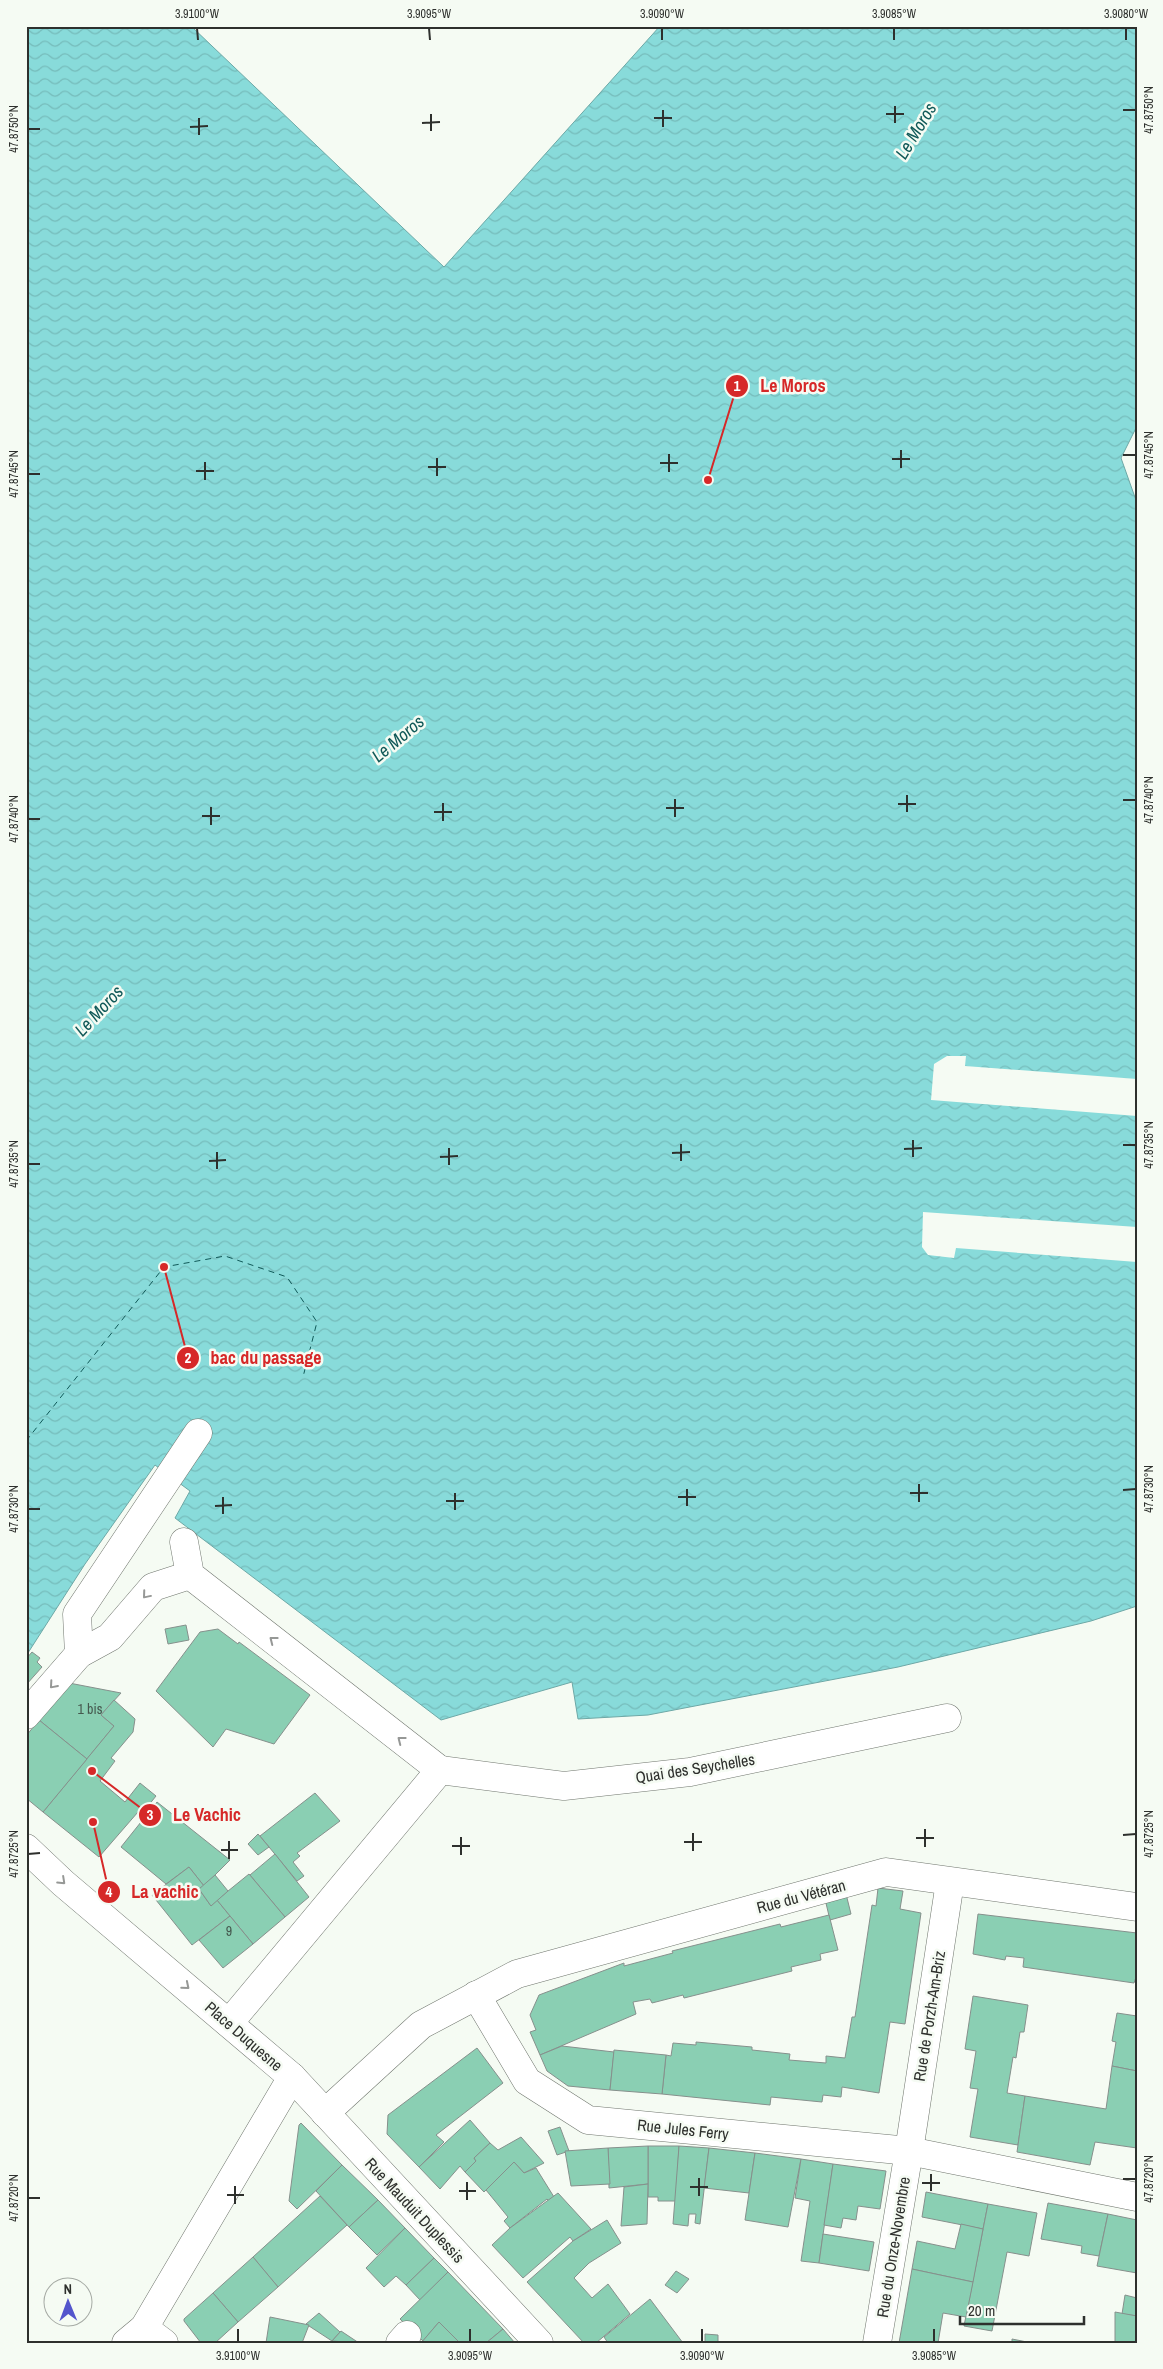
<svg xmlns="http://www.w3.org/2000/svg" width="1163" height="2369" font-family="'Archivo Narrow',sans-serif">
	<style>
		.water { fill: url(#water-waves); stroke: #6da8a6 }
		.pier { fill: #f5fbf3 }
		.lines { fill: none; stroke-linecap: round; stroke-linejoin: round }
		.ferry { stroke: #105958; stroke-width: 1; stroke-dasharray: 6 5; stroke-linecap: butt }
		.building { fill: #8acfb3; stroke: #86908c }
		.minor-casing { stroke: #70766e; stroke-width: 29 }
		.minor { stroke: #fff; stroke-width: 28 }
		.oneway { stroke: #969896 }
		.ticks { fill: none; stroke: #2e302d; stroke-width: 2 }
		.labels { text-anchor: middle; stroke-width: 5; stroke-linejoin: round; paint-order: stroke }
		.number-label { font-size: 14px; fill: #45584e }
		.street-label { font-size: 16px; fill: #2e302d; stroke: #f5fbf3 }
		.water-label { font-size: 18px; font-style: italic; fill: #105958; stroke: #f5fbf3 }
		.leader { fill: none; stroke: #d62828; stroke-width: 2 }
		.callout-dot { fill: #d62828; stroke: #f5fbf3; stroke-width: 2 }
		.mark-label { font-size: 15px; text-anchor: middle; font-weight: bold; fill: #fff }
		.callout-label { font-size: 18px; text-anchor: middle; font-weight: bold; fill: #d62828; stroke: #f5fbf3; stroke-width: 5; stroke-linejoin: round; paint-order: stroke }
		.neatline { fill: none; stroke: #2e302d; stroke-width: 2 }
		.ticks-label { font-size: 12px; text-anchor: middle; fill: #2e302d }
	</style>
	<defs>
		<pattern id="water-waves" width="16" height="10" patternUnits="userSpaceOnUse" patternTransform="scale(1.25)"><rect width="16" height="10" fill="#88dbda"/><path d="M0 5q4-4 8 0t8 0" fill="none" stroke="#76bcbb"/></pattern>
	</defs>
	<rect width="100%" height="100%" fill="#f5fbf3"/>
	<path class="water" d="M26,26H191L444,267L660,26H1137V426L1121,458L1137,503V1606L1091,1621L898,1667L648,1715L578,1719L572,1682L441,1720L175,1518L190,1491L155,1465L85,1564L26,1656Z"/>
	<g class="pier">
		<path d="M947,1056H966L965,1066L1137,1079V1116L931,1100L934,1064Z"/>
		<path d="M923,1212L1137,1227V1262L956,1248L954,1258L928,1255L922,1247Z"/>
	</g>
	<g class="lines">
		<path class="ferry" d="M26,1441L164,1267L225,1256L287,1277L317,1322L303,1377"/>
	</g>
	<g class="building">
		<path d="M186,1625L189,1640L168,1644L165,1629Z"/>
		<path d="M218,1629L238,1644L239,1642L310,1695L274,1744L226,1729L213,1747L156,1691L200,1632Z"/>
		<path d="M32,1652L40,1658L37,1662L42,1667L26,1685V1659Z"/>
		<path d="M69,1683L121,1693L101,1715L114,1726L87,1759L39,1720Z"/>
		<path d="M114,1700L135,1719L133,1732L111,1758L115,1761L100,1781L125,1802L140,1783L156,1796L144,1811L138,1812L99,1857L43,1812L114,1726L101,1715Z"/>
		<path d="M39,1720L87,1759L43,1812L26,1798V1736Z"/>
		<path d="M315,1793L340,1821L297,1853L300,1856L293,1862L304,1876L297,1881L260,1836Z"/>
		<path d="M157,1802L230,1860L204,1886L189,1867L166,1884L121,1847Z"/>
		<path d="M258,1834L269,1847L258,1855L248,1844Z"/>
		<path d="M275,1854L309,1897L285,1917L250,1875Z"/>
		<path d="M189,1867L204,1886L199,1889L211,1906L217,1900L230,1916L192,1945L152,1895Z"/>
		<path d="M249,1874L285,1917L253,1944L217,1900Z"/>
		<path d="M215,1875L228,1891L211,1906L199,1889Z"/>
		<path d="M878,1888L903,1891L900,1909L921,1913L905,2024L890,2022L879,2093L842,2087L841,2097L823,2095L822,2102L771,2097L770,2105L662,2094L666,2055L671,2056L673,2043L696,2045V2042L752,2047V2050L790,2054L789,2060L826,2063V2056L845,2058L852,2017H855L872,1905L876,1906Z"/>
		<path d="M846,1894L851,1914L830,1920L825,1899Z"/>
		<path d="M978,1914L1137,1933V1974L1134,1983L1023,1967L1024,1958L1006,1956L1005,1960L973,1954Z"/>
		<path d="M829,1915L838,1950L820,1954L821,1960L791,1967L792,1971L684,1998L683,1995L652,2003L650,1999L633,2002L636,2014L540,2055L530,2032L536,2030L530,2015L539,1995L624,1963V1966L673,1953L672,1951L780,1924L781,1927Z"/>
		<path d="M230,1916L253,1944L223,1968L199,1940Z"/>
		<path d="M973,1996L1028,2005L1024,2032H1020L1016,2058L1013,2057L1007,2093L1025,2096L1018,2145L970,2137L978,2089L970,2088L976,2051L965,2049Z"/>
		<path d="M1117,2013L1137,2016V2071L1112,2066L1116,2042L1112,2041Z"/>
		<path d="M562,2046L614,2052L610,2090L568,2086L547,2071L540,2055Z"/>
		<path d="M477,2048L503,2083L436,2135L444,2142L419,2167L387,2134L388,2115Z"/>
		<path d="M614,2050L666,2055L662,2094L610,2090Z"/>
		<path d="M1112,2066L1137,2071V2148L1095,2142L1090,2165L1017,2152L1025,2096L1106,2109Z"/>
		<path d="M470,2120L490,2143L474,2158L476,2161L465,2172L460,2166L440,2189L419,2167Z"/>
		<path d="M301,2123L342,2165L297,2209L289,2201L299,2125Z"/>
		<path d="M560,2127L569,2151L557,2155L548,2131Z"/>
		<path d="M521,2137L544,2163L524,2173L514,2162L484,2192L465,2172L476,2161L474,2158L490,2143L498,2150Z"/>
		<path d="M648,2146H679L676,2201H658V2197H648Z"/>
		<path d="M648,2146V2184L609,2188L608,2148Z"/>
		<path d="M679,2146L709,2148L700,2224L695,2223L696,2214H689L688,2226L673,2224Z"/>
		<path d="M608,2148L610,2184L571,2186L565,2151Z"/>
		<path d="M709,2148L755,2153L749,2193L704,2188Z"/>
		<path d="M755,2153L801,2159L788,2227L745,2220Z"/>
		<path d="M801,2159L833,2164L819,2263L801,2261L810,2201L795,2198Z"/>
		<path d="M514,2162L524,2173L536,2168L554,2197L549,2201L547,2199L510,2228L504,2221L508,2217L486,2190Z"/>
		<path d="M833,2164L886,2171L880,2209L858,2206L856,2220L843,2218L841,2228L824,2225Z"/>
		<path d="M342,2165L378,2200L349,2227L316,2191Z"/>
		<path d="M648,2184L647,2224L621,2226L624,2187Z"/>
		<path d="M926,2192L988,2204L983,2229L922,2217Z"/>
		<path d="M558,2193L591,2229L573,2241L570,2237L523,2278L492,2245L510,2228Z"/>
		<path d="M320,2196L347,2225L278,2287L253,2257Z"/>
		<path d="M378,2200L405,2228L377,2255L349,2227Z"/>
		<path d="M1048,2203L1108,2214L1099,2256L1081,2253L1082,2246L1041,2239Z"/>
		<path d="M988,2204L1037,2213L1029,2256L1007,2252L992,2331L964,2326Z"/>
		<path d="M1108,2214L1137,2220V2273L1097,2266Z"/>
		<path d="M607,2220L621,2243L589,2263L574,2278L592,2298L608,2284L630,2314L596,2343H584L527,2282L573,2241Z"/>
		<path d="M961,2224L983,2229L973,2282L912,2269L917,2241L955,2249Z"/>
		<path d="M405,2228L434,2258L406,2285L396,2276L384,2287L366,2268Z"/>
		<path d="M823,2234L874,2242L869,2271L819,2263Z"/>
		<path d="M253,2257L278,2287L238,2322L213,2293Z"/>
		<path d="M434,2258L448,2272L420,2300L406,2285Z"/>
		<path d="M912,2269L973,2282L966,2317L943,2313L938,2343H899Z"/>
		<path d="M676,2271L689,2279L677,2293L665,2285Z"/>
		<path d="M448,2272L503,2329L486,2343H460L439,2322L423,2341L400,2319Z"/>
		<path d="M213,2293L238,2322L215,2343H201L184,2321V2319Z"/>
		<path d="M1125,2295L1137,2298V2316L1122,2314Z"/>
		<path d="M650,2299L683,2343H608L604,2337Z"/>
		<path d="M1115,2312L1137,2316V2343H1115Z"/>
		<path d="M319,2313L340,2332L332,2341L306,2324Z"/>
		<path d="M270,2317L309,2325L302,2343H266Z"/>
		<path d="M439,2322L460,2343H421Z"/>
		<path d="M503,2329L515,2343H486Z"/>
		<path d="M341,2331L359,2343L332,2341Z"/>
		<path d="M705,2334L718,2335V2343H705Z"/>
		<path d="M1012,2339L1027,2342V2343H1012Z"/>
	</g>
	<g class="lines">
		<g class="minor-casing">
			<g id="minor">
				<path d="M184,1542L190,1575L440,1770"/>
				<path d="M79,1654L77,1614L198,1433"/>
				<path d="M26,1715L79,1654L110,1637L153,1587L190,1575"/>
				<path d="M440,1770L564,1786L690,1772L947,1718"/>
				<path d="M26,1848L63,1883L292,2077L539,2343"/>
				<path d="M476,1995L527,2081L588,2120L909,2151L1137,2197"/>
				<path d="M229,2023L440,1770"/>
				<path d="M325,2113L421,2025L517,1974L886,1872L1137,1907"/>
				<path d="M144,2328L164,2343"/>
				<path d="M126,2343L144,2328L292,2077"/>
				<path d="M400,2343L407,2335"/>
				<path d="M877,2343L909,2151L950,1882"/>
			</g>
		</g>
		<use href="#minor" class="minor"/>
	</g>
	<defs><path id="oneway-chevron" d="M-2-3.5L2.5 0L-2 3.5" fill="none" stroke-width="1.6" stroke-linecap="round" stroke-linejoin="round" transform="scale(1.25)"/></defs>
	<g class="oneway">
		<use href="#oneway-chevron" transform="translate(146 1595) rotate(130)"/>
		<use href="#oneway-chevron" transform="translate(273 1640) rotate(-142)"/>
		<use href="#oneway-chevron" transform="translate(53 1685) rotate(131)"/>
		<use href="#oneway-chevron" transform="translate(401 1740) rotate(-142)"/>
		<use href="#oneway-chevron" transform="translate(62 1881) rotate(43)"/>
		<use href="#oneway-chevron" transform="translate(186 1986) rotate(40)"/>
	</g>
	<path class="ticks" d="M197,28L198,40M429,28L430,40M662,28V40M894,28V40M1126,28V40M895,106V123M663,110V127M1123,110H1136M431,114V131M886,114H904M199,118V135M654,118H672M422,123L440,122M190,127L208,126M28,129H40M901,450V468M669,454V472M1123,455H1136M437,458V476M892,459H910M205,462V480M660,463H678M428,467H446M196,471H214M28,474H40M907,795V812M675,799V817M1123,800H1136M443,803V821M898,804H916M211,807V825M666,808H684M434,812H452M202,816H220M28,819H40M913,1140V1157M681,1144V1161M1123,1145H1136M449,1148V1165M904,1149L922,1148M217,1152V1169M672,1153L690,1152M440,1157L458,1156M209,1161L226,1160M28,1164H40M919,1484V1502M687,1489V1506M1123,1490L1136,1489M455,1493V1510M910,1493H928M223,1497V1514M678,1497H696M446,1501H464M215,1506L232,1505M28,1509H40M925,1829V1847M693,1833V1851M1123,1835L1136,1834M461,1837V1855M916,1838H934M229,1841V1859M684,1842H702M452,1846H470M221,1850H238M28,1854L40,1853M931,2174V2191M699,2178V2196M1123,2179H1136M467,2182V2200M922,2183H940M235,2186V2204M690,2187H708M459,2191H476M227,2195H244M28,2198H40M238,2329V2342M470,2329V2342M702,2329V2342M934,2329V2342"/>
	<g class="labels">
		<g class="number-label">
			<text x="90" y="1714">1 bis</text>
			<text x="229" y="1936">9</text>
		</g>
		<g class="street-label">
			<text transform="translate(695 1768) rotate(-9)" y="6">Quai des Seychelles</text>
			<text transform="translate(801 1896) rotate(-15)" y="6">Rue du Vétéran</text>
			<text transform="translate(929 2016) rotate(-81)" y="6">Rue de Porzh-Am-Briz</text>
			<text transform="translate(244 2036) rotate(41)" y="6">Place Duquesne</text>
			<text transform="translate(683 2129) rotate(6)" y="6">Rue Jules Ferry</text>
			<text transform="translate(415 2210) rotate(47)" y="6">Rue Mauduit Duplessis</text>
			<text transform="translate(893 2247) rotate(-81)" y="6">Rue du Onze-Novembre</text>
		</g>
		<g class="water-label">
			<text transform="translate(916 131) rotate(-59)" y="6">Le Moros</text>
			<text transform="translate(398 739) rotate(-40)" y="6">Le Moros</text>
			<text transform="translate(99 1011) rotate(-47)" y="6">Le Moros</text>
		</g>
	</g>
	<path class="leader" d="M708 480L737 386M164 1267L188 1358M92 1771L150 1815M93 1822L109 1892"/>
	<g class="callout-dot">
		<circle cx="708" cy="480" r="5"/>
		<circle cx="164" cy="1267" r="5"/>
		<circle cx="92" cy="1771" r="5"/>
		<circle cx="93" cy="1822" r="5"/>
		<circle cx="737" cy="386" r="12"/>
		<circle cx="188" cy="1358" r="12"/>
		<circle cx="150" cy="1815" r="12"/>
		<circle cx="109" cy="1892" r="12"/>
	</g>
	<g class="mark-label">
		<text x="737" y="391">1</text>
		<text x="188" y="1363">2</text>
		<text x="150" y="1820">3</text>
		<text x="109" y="1897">4</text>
	</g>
	<g class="callout-label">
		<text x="793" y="392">Le Moros</text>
		<text x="266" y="1364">bac du passage</text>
		<text x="207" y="1821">Le Vachic</text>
		<text x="165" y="1898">La vachic</text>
	</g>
	<rect width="1163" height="2369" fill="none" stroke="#f5fbf3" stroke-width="55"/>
	<g transform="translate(68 2302) rotate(359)"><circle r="24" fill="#f5fbf3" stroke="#a5aaa4"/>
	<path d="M0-4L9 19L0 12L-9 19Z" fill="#5355cc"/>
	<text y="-8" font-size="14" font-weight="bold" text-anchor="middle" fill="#2e302d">N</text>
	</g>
	<path d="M960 2316v8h124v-8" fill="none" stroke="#2e302d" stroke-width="2.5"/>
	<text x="968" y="2316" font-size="15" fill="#2e302d" stroke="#f5fbf3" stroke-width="4" paint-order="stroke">20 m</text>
	<rect x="28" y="28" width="1108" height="2314" class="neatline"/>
	<g class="ticks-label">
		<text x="197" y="18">3.9100°W</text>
		<text x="429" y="18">3.9095°W</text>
		<text x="662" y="18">3.9090°W</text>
		<text x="894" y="18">3.9085°W</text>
		<text x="1126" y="18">3.9080°W</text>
		<text transform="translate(1149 110) rotate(-90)" y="4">47.8750°N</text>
		<text transform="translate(14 129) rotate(-90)" y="4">47.8750°N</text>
		<text transform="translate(1149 455) rotate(-90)" y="4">47.8745°N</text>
		<text transform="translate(14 474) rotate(-90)" y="4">47.8745°N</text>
		<text transform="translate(1149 800) rotate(-90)" y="4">47.8740°N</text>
		<text transform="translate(14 819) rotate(-90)" y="4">47.8740°N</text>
		<text transform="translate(1149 1145) rotate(-90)" y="4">47.8735°N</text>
		<text transform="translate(14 1164) rotate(-90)" y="4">47.8735°N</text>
		<text transform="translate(1149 1489) rotate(-90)" y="4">47.8730°N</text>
		<text transform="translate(14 1509) rotate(-90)" y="4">47.8730°N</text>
		<text transform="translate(1149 1834) rotate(-90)" y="4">47.8725°N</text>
		<text transform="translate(14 1854) rotate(-90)" y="4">47.8725°N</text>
		<text transform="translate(1149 2179) rotate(-90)" y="4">47.8720°N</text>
		<text transform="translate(14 2198) rotate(-90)" y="4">47.8720°N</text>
		<text x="238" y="2360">3.9100°W</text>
		<text x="470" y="2360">3.9095°W</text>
		<text x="702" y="2360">3.9090°W</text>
		<text x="934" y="2360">3.9085°W</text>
	</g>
</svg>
